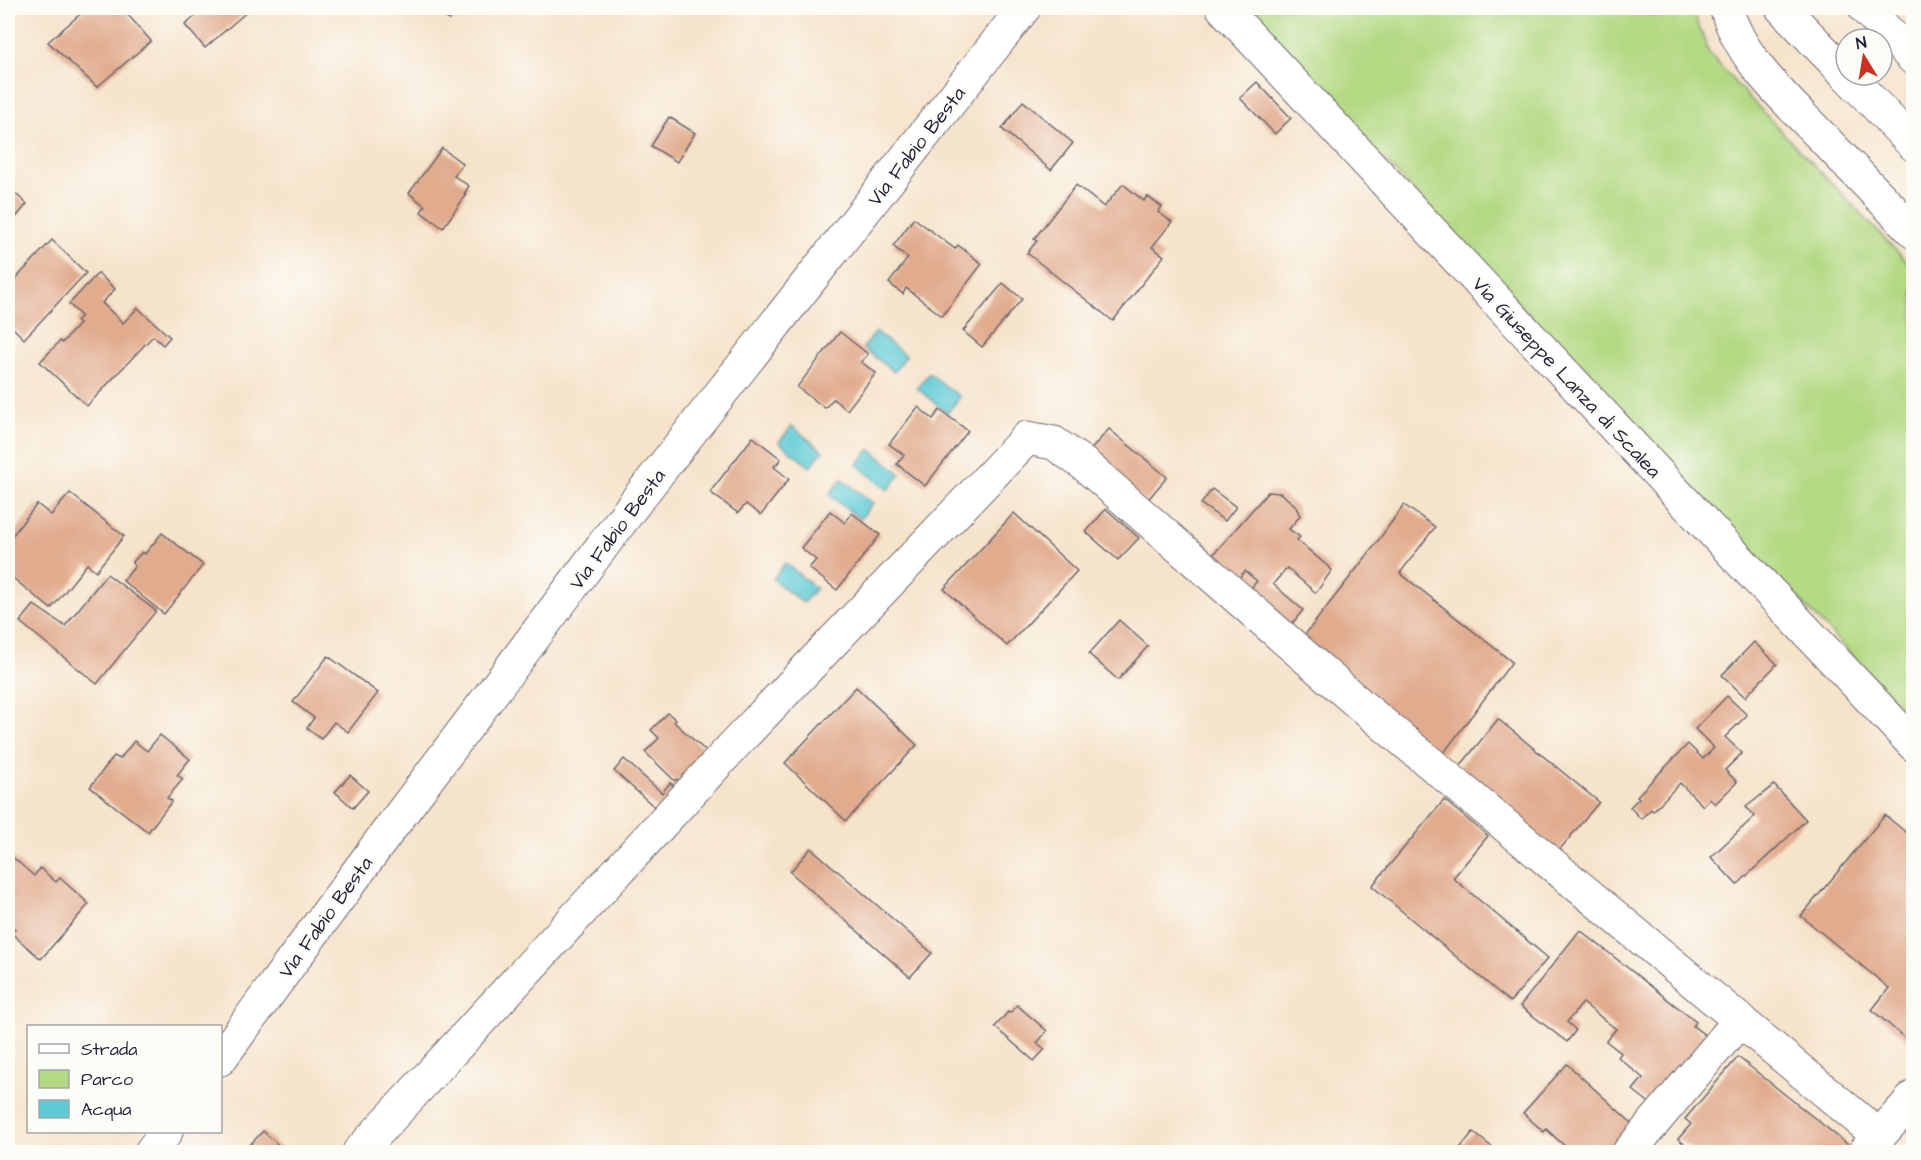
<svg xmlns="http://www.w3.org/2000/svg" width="1921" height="1160" font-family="'Architects Daughter',sans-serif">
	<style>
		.green { fill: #b3d983; stroke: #6a7e5f; stroke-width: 1.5 }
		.water { fill: #5ecad5; stroke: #407688; stroke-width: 1.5 }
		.building { fill: #e1ac8e }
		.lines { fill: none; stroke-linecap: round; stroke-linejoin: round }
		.minor-casing { stroke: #6c666d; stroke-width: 35 }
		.tertiary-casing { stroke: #6c666d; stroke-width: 35 }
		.minor { stroke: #fff; stroke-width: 33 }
		.tertiary { stroke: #fff; stroke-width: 33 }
		.labels { text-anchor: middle; stroke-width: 6; stroke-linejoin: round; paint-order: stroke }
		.street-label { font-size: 20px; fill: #22223b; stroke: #fdfcf7 }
	</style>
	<rect width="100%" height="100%" fill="#fdfcf7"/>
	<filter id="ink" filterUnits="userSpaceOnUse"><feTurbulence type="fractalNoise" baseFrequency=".0167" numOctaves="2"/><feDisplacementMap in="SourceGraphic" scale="12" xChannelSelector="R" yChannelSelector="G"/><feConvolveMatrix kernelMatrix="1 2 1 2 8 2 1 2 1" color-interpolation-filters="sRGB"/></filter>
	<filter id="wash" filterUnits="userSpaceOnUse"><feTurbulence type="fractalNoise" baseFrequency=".008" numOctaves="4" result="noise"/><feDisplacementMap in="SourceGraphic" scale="24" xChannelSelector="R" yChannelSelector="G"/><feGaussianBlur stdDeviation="1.35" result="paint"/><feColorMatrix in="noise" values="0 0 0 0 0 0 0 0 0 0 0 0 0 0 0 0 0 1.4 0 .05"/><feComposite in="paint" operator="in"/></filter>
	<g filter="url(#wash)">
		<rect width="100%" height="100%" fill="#f5e3ca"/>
		<path class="green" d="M1242,8H1692L1709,53L1737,85L1913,268V719L1660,454Z"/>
		<g class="water">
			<path d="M876,332L906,356L894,372L863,348Z"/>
			<path d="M929,373L960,397L947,413L917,388Z"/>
			<path d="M792,426L823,451L810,467L779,442Z"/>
			<path d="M870,449L901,474L888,490L857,465Z"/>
			<path d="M842,479L873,503L860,519L829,495Z"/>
			<path d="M785,563L816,588L803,603L773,579Z"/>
		</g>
		<g id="blocks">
			<g class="building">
				<path d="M85,8H122L151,41L97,87L48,42L86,9Z"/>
				<path d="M205,8H249L250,9L205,48L185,25Z"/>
				<path d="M433,8H459L449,20Z"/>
				<path d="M1257,82L1291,118L1275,134L1240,98Z"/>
				<path d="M1023,101L1073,143L1051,170L1002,129Z"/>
				<path d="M669,117L695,133L677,162L651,146Z"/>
				<path d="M442,148L463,164L454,176L469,186L464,194L466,195L443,228L421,212L425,206L409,193Z"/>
				<path d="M1123,184L1144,201L1147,196L1162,207L1158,212L1172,222L1152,247L1164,256L1113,321L1027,253L1037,241L1034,239L1076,185L1104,207Z"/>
				<path d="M8,187L27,204L8,227Z"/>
				<path d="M914,218L955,249L958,245L982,264L942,316L906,288L903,294L889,283L908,258L893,246Z"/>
				<path d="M52,240L86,273L24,339L8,323V287Z"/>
				<path d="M98,273L115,289L102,303L123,323L138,308L170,337L163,345L153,336L87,406L40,362L60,341L62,343L79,324L76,321L81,316L69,304Z"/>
				<path d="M1003,283L1022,299L982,347L963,331Z"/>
				<path d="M840,332L868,354L861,362L876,373L847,410L833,399L825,408L797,387Z"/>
				<path d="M918,407L933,419L940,410L968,431L925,486L897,464L904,455L889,444Z"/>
				<path d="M1109,429L1167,477L1146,502L1088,453Z"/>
				<path d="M753,437L781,459L774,467L789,479L761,515L746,504L738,513L710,492Z"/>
				<path d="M1212,489L1236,507L1225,521L1201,504Z"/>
				<path d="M1268,492L1280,493L1295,505L1300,516L1289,529L1300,537L1297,540L1332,570L1316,593L1287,568L1273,584L1303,610L1288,629L1247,593L1257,581L1245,571L1238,579L1212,556Z"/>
				<path d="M70,493L124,536L96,571L87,564L51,609L8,574V570L12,564L8,561V541L37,504L51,515Z"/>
				<path d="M1404,505L1435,527L1400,573L1512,662L1443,754L1300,641L1372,549Z"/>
				<path d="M1106,509L1139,538L1118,560L1086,532Z"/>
				<path d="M830,511L845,523L852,513L880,535L837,590L809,568L816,560L801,548Z"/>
				<path d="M1014,513L1077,571L1007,646L944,589Z"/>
				<path d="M162,533L203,565L164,614L123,581L135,566L132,563L142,552L145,554Z"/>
				<path d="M107,574L156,611L97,684L20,622L34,605L65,626Z"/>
				<path d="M1119,620L1148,646L1118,680L1089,654Z"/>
				<path d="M1754,642L1777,664L1745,697L1722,675Z"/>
				<path d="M328,656L378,693L348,732L334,722L321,739L307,728L314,718L293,702Z"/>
				<path d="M856,687L917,745L846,821L785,763Z"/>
				<path d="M1727,696L1747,715L1725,737L1742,753L1725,770L1737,782L1715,804L1710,799L1703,806L1680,783L1653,811L1651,809L1641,819L1630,807L1639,798L1637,796L1688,744L1703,759L1714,748L1695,729Z"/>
				<path d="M668,713L676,720L674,722L708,753L684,786L677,779L675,781L645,752L659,738L651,730Z"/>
				<path d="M1498,719L1599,802L1557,853L1457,770Z"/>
				<path d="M160,735L190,759L177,775L183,779L167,798L172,801L148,832L90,787L114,756L120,759L134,741L147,751Z"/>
				<path d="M624,759L662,793L670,783L679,790L659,811L614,771Z"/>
				<path d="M350,775L368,791L353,808L335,792Z"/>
				<path d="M1774,785L1806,820L1737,885L1711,857L1755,816L1746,807Z"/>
				<path d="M1444,800L1488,836L1453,878L1548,958L1510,1002L1372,886Z"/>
				<path d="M1885,815L1914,839L1912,1044L1872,1010L1889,988L1801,916Z"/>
				<path d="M811,848L932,953L910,977L790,872Z"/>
				<path d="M8,853L34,876L40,868L56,882L60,878L89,904L41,959L11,933L15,929L8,922Z"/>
				<path d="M1580,930L1696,1022L1693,1026L1706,1036L1652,1105L1633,1090L1643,1078L1618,1057L1621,1053L1606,1041L1616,1029L1583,1003L1567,1022L1576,1030L1567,1042L1520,1006Z"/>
				<path d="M1017,1005L1047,1031L1037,1043L1045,1049L1034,1061L995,1027L1008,1012L1010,1013Z"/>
				<path d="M1738,1057L1857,1152H1695L1678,1139L1691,1124L1685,1119Z"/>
				<path d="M1567,1064L1636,1127L1612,1152L1603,1146L1597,1152H1568L1569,1150L1546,1129L1544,1132L1523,1113Z"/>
				<path d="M263,1131L286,1152H253L248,1147Z"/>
				<path d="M1473,1132L1498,1152H1457Z"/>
			</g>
		</g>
	</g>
	<g filter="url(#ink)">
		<use href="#blocks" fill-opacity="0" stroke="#6c666d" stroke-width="1.5"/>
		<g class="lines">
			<g class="minor-casing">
				<g id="minor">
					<path d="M1223,8L1694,512L1914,745"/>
					<path d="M1726,8C1741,60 1784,97 1821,136C1852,168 1883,200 1914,232"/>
					<path d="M220,1059L377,846L640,496L1024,8"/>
					<path d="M151,1152L166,1132"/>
					<path d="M359,1152L736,743L1027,438L1054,443L1085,465L1364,708L1879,1136"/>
					<path d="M1629,1152L1740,1020"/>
					<path d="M1865,1152L1914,1097"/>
				</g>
			</g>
			<g class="tertiary-casing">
				<g id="tertiary">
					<path d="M1782,8L1846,74"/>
					<path d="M1865,8L1914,59"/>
					<path d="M1847,75L1914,145"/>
				</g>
			</g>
			<use href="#minor" class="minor"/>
			<use href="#tertiary" class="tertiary"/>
		</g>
	</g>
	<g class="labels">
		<g class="street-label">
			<text transform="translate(916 146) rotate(-52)" y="7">Via Fabio Besta</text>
			<text transform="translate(1567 377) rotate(47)" y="7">Via Giuseppe Lanza di Scalea</text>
			<text transform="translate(617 529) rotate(-53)" y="7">Via Fabio Besta</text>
			<text transform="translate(325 917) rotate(-54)" y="7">Via Fabio Besta</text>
		</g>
	</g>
	<rect width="1921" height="1160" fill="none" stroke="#fdfcf7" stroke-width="30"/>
	<rect x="27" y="1025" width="195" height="108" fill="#fdfcf7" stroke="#a5a5ac" stroke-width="1.5"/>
	<rect x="39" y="1044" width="30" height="9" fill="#ffffff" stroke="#a5a5ac" stroke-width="1.5"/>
	<text x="81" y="1055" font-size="18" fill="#22223b">Strada</text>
	<rect x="39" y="1070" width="30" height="18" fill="#b3d983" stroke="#a5a5ac" stroke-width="1.5"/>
	<text x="81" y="1085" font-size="18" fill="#22223b">Parco</text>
	<rect x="39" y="1100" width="30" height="18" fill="#5ecad5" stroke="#a5a5ac" stroke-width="1.5"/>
	<text x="81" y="1115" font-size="18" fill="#22223b">Acqua</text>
	<g transform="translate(1864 57) rotate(349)"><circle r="28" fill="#fdfcf7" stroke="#a5a5ac" stroke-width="1.5"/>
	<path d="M0-4.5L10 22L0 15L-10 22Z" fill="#c8321e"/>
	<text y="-9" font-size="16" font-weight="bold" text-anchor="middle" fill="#22223b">N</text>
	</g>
</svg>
